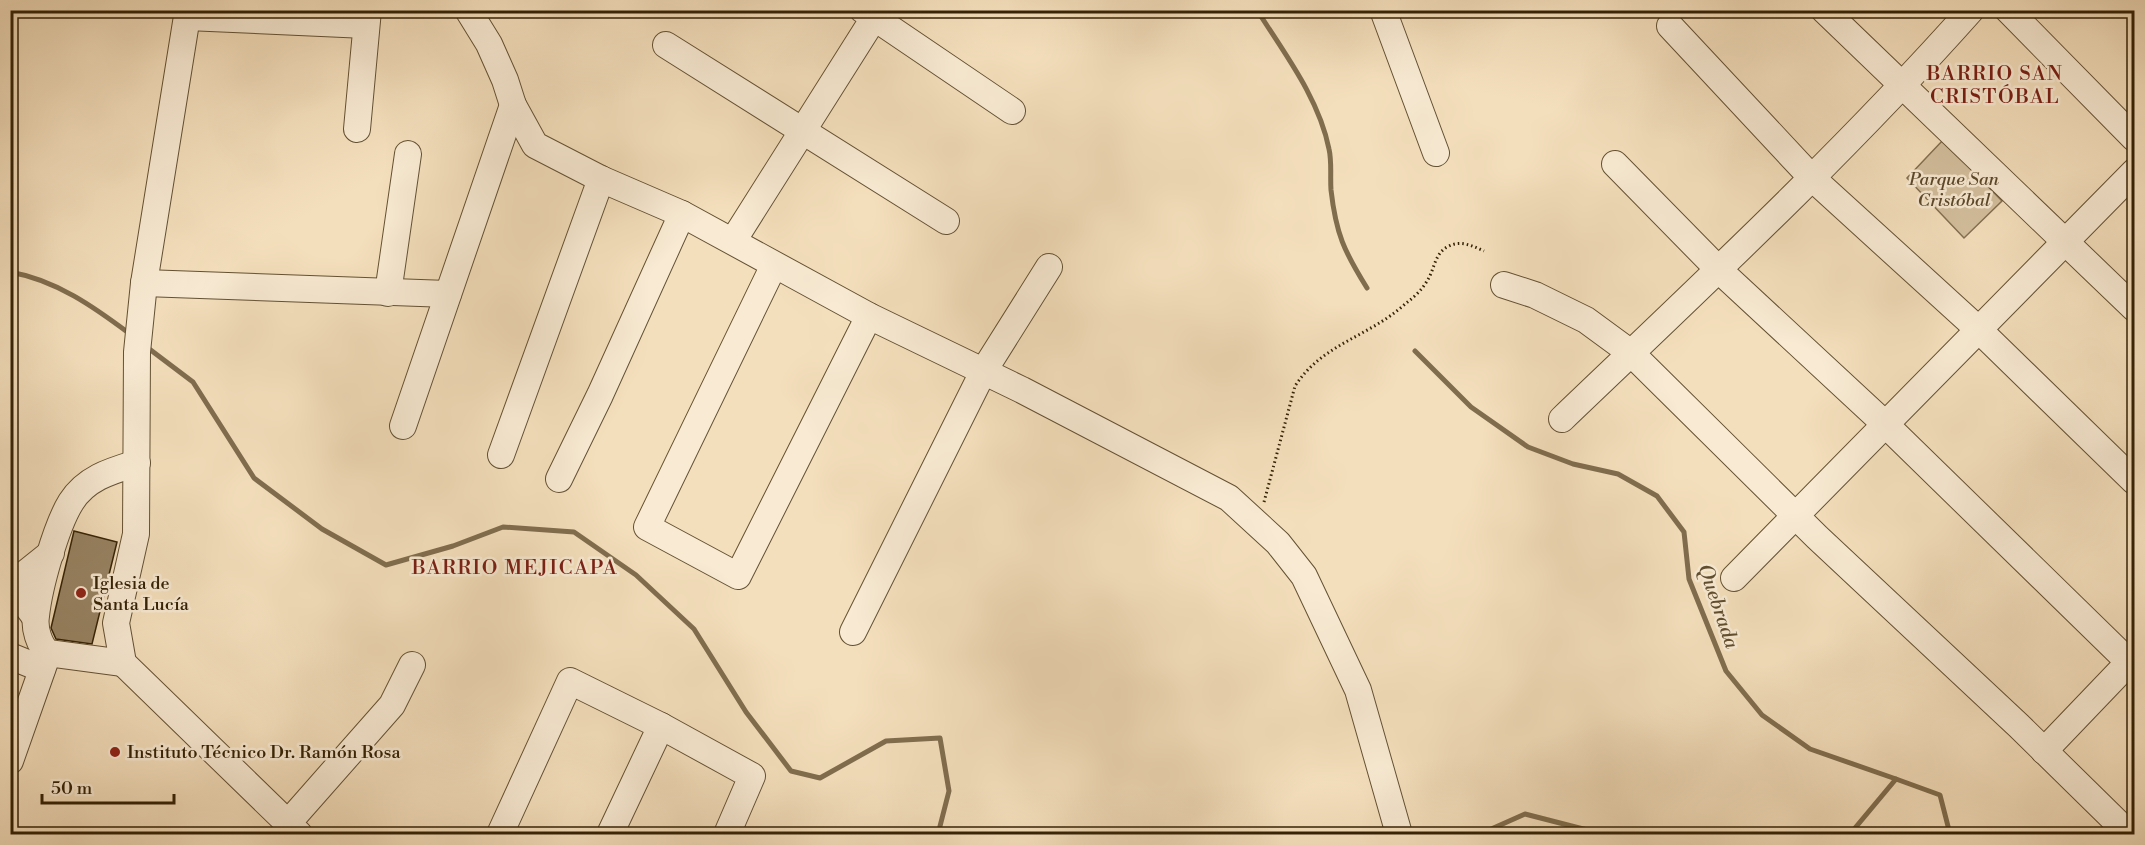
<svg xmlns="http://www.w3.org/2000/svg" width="2145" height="845" font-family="'Libre Bodoni',serif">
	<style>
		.green { fill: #d3bf9d; stroke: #847051; stroke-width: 1.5 }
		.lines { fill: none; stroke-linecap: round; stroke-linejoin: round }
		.stream { stroke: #806d4e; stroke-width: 5 }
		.building { fill: #988464; stroke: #342205; stroke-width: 1.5 }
		.minor-casing { stroke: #645133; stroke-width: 28 }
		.path { stroke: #342205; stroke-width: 3; stroke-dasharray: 1.5 3; stroke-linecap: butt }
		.minor { stroke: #f8ead3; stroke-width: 26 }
		.poi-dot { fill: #8f2418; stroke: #f8ead3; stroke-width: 2 }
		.labels { text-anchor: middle; stroke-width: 5; stroke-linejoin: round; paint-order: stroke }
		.park-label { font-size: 18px; font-style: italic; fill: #5c492b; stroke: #f8ead3 }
		.poi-label { font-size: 18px; fill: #342205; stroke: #f8ead3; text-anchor: start }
		.neighbourhood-label { font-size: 20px; letter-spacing: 1.5px; fill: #7a1f14; stroke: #f8ead3 }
		.water-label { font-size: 20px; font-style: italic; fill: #604e2f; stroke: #f8ead3 }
	</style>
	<rect width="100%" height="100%" fill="#f4dfbc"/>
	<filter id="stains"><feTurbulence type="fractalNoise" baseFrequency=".00333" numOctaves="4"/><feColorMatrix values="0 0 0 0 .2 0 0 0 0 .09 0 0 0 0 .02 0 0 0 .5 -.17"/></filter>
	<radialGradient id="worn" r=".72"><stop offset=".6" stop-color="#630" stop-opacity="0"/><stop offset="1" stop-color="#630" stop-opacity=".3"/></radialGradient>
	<path class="green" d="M1943,140L2002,201L1964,238L1907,178Z"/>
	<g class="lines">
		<g class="stream">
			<path d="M1257,10C1284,53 1319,98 1329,149C1332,162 1330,176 1331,190C1336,234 1344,251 1367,288"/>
			<path d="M10,272C56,280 94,307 130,334"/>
			<path d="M144,345L193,382L254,478L322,529L386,565L453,546L503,527L574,532L636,575L694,629L746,712L791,771L820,778L886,741L940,738L949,791L938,834"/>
			<path d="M1415,351L1471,407L1528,447L1573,464L1618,474L1657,496L1684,532L1689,579L1726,671L1762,715L1810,749L1896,779"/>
			<path d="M1247,834L1298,830L1353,834"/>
			<path d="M1480,834L1525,814L1591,831L1593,834"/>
			<path d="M1850,834L1896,779L1940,795L1950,834"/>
		</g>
	</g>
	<path class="building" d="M74,531L117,542L92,644L56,639L51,628Z"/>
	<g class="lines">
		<g class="minor-casing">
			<g id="minor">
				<path d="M188,10L144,283L137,352L136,534L116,623L123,663L299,834"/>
				<path d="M468,10L489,44L505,80L513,105L535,145L601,179L682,214L869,316L1022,390L1229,498L1278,543L1304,576L1358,690L1399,834"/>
				<path d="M863,10L1012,111"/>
				<path d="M1383,10L1436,153"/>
				<path d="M1824,10L2134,308"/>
				<path d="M2008,10L2134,138"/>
				<path d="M187,17L366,25"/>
				<path d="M1670,26L1811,177L1979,330L2134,481"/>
				<path d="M666,45L946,221"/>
				<path d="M357,129L368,10"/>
				<path d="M1615,164L1720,271L1885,424L2134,667"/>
				<path d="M733,241L879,10"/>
				<path d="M774,265L647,527L738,576L869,316"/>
				<path d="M144,283L448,294"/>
				<path d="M1504,285L1535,295L1586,320L1631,353L1817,537L2019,726L2129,834"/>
				<path d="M388,293L408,154"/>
				<path d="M1562,419C1701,286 1842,155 1971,10"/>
				<path d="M403,426L513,105"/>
				<path d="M501,455L601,179"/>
				<path d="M559,479L600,395L682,214"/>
				<path d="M1734,578L2134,172"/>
				<path d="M35,617L11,585L51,553"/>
				<path d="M853,632L983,372L1049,267"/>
				<path d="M10,656L42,669"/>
				<path d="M123,663L48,653C39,645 34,628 36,616C39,587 56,526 71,502C86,478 111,471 137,463"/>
				<path d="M2044,751L2134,657"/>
				<path d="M10,761L48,653"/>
				<path d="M288,823L392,705L412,665"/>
				<path d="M500,834L570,681L661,726L752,776L727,834"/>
				<path d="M610,834L661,726"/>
			</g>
		</g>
		<path class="path" d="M1264,502L1295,386C1323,343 1369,337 1405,304C1413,298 1422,290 1427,281C1435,269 1434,253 1449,246C1461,240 1473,246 1484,251"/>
		<use href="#minor" class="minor"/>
	</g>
	<g class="poi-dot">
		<circle cx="81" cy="593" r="6"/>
		<circle cx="115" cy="752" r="6"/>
	</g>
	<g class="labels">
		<g class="park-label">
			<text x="1954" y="185">Parque San<tspan x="1954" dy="21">Cristóbal</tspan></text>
		</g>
		<g class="poi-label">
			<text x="93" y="589">Iglesia de<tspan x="93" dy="21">Santa Lucía</tspan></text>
			<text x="127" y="758">Instituto Técnico Dr. Ramón Rosa</text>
		</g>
		<g class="neighbourhood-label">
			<text x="1995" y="80">BARRIO SAN<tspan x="1995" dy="23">CRISTÓBAL</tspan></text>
			<text x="515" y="574">BARRIO MEJICAPA</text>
		</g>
		<g class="water-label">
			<text transform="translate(1719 606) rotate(71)" y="7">Quebrada</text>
		</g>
	</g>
	<rect width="2145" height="845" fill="none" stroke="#f4dfbc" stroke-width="36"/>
	<rect x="12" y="12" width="2121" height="821" fill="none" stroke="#342205" stroke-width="3"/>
	<rect x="18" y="18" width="2109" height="809" fill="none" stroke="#342205" stroke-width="1.5"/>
	<path d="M42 794v9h132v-9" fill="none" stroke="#342205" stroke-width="3"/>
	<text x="51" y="794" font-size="18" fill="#342205" stroke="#f8ead3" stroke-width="4.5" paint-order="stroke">50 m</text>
	<rect width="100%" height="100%" filter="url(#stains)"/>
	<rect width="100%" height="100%" fill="url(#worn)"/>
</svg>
